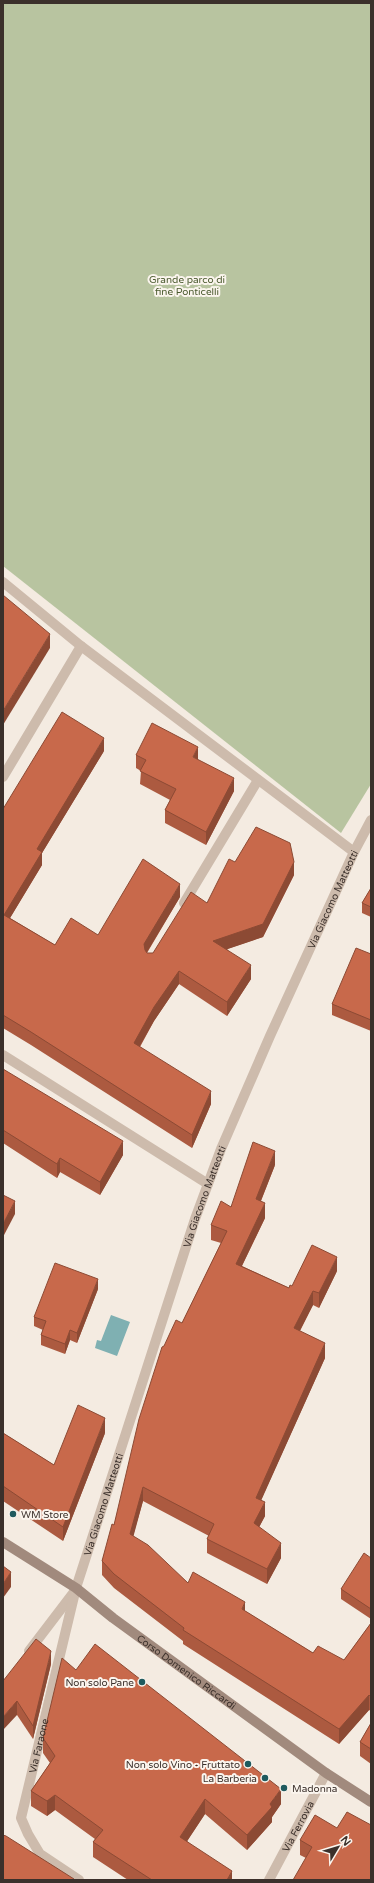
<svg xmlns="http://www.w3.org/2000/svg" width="374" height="1883" font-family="'Varela Round',sans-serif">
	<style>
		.green { fill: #b8c4a0 }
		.water { fill: #7fb0b2 }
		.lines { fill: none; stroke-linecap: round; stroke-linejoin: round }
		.street { stroke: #cdbbac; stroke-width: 10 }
		.secondary { stroke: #a18a7d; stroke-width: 10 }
		.wall { fill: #ac5a40 }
		.shaded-wall { fill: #8c4a34 }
		.building { fill: #c8694b; stroke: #8c4a34 }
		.poi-dot { fill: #1f5a5e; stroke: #fbf5ee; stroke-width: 1.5 }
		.labels { text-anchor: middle; stroke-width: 4; stroke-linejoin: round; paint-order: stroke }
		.park-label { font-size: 10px; fill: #4a5a2e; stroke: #fbf5ee }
		.street-label { font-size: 10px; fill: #3b302b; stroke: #fbf5ee }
		.poi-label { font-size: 10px; fill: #3b302b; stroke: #fbf5ee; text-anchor: end }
	</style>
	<rect width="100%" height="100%" fill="#f4ebe1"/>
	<path class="green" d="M3,3H371V784L341,833L3,566Z"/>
	<path class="water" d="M111,1315L130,1322L117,1356L95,1348L97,1340L101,1341Z"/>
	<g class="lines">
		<g class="street">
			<path d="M3,582L81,646L354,852"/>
			<path d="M3,777L81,646"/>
			<path d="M184,903L258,780"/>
			<path d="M3,1055L208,1184"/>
			<path d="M29,1651L74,1592"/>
			<path id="s1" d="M79,1880L40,1854L28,1834L21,1818L76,1588L195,1219L221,1149L270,1036L354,852L371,820"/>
			<path id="s2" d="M269,1880L326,1773"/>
		</g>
		<path class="secondary" id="s3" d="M3,1542L76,1588L113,1618L326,1773L371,1802"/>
	</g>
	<g class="wall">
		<path d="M104,751L42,853V865L10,918L55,945L98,935L180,897L147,953H153L207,903L235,862L294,875L263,937L227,949L251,979L227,1016L179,984L154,1021L140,1047L211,1104L192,1148L31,1045L3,1028V809Z"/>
		<path d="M136,755L198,760L234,791L206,845L165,823V810L170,800L140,784L141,771L136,768Z"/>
		<path d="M371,888V917L362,913V903Z"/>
		<path d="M371,954V1031L332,1015V1004Z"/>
		<path d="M3,1069L123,1155L100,1195L60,1172L57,1178L3,1143Z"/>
		<path d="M371,1103V1118L370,1117V1106Z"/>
		<path d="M275,1165L261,1201L265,1218L242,1266L289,1288L337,1271L319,1308L313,1305L300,1331L325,1358L261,1500L265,1516L259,1527L281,1558L267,1584L207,1553V1539L209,1536L143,1501L133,1536L188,1583L245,1611L313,1653L344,1660L371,1623V1711L369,1710L339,1744L183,1644V1641L114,1588L102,1575V1561L114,1525L164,1346L182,1323L221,1243L211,1240V1225Z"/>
		<path d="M98,1289L77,1343L70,1340L65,1354L41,1345V1335L43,1330L34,1326V1317Z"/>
		<path d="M3,1433L54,1465L105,1433L63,1541L3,1501Z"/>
		<path d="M371,1558V1619L341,1599V1589Z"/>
		<path d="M51,1664L33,1739L17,1715L3,1681Z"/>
		<path d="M76,1670L281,1804L272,1817V1822L247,1850L205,1814L187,1841L232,1880H128L93,1857V1842L95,1839L55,1810L47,1816L31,1806V1791L50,1763L43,1753V1738Z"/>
		<path d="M371,1723V1764L360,1756V1742Z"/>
		<path d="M371,1825L306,1858L300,1855V1840L337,1828Z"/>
	</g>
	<g class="shaded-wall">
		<path d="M50,634V648L3,725V711Z"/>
		<path d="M104,738V751L42,853V865L4,928V915L37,849Z"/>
		<path d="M198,747V760L193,757Z"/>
		<path d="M234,778V791L206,845V832Z"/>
		<path d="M294,862V875L263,937L213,954V941Z"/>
		<path d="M180,884V897L144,957V944Z"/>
		<path d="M251,965V979L227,1016V1002Z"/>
		<path d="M179,971V984L154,1021L134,1056V1043L154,1007Z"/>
		<path d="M211,1091V1104L192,1148V1135Z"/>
		<path d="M123,1141V1155L100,1195V1182Z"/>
		<path d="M275,1151V1165L256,1213V1199Z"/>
		<path d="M60,1158V1172L57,1178V1164Z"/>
		<path d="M15,1201V1214L3,1237V1224Z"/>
		<path d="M265,1203V1218L236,1278V1264Z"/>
		<path d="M337,1257V1271L319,1308V1293Z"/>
		<path d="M98,1279V1289L77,1343V1333Z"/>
		<path d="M313,1291V1305L294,1342V1328Z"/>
		<path d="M70,1330V1340L65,1354V1344Z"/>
		<path d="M325,1343V1358L256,1512V1498Z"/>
		<path d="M105,1418V1433L63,1541V1527Z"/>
		<path d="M143,1487V1501L130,1549V1534Z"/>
		<path d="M265,1502V1516L254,1537V1523Z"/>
		<path d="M281,1543V1558L267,1584V1569Z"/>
		<path d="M11,1572V1587L3,1598V1584Z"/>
		<path d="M245,1602V1617L242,1609Z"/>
		<path d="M51,1651V1664L33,1739V1726Z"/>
		<path d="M369,1695V1710L339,1744V1729Z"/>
		<path d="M17,1701V1715L3,1730V1717Z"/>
		<path d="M281,1789V1804L272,1817V1822L247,1850V1835Z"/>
		<path d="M55,1795V1810L47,1816V1801Z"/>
		<path d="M205,1799V1814L180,1852V1837Z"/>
		<path d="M232,1871V1880H227Z"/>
	</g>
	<g class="building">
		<path d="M3,595L50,634L3,711Z"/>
		<path d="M62,712L104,738L37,849L42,852L4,915L55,945L71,918L98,935L143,859L180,884L144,944L145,950L147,953H153L191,892L207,903L229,859L235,862L256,827L290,843L294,862L263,924L213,941L251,965L227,1002L179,971L154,1007L134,1043L211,1091L192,1135L31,1032L3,1015V809Z"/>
		<path d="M152,723L198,747L193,757L234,778L206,832L165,810L176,789L140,771L146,760L136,755Z"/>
		<path d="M371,888V907L362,903Z"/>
		<path d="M356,948L371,954V1020L332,1004Z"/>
		<path d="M3,1069L123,1141L100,1182L60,1158L57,1164L3,1130Z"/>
		<path d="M253,1142L275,1151L256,1199L265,1203L236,1264L289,1288L290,1285L292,1286L312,1245L337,1257L319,1293L313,1291L294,1328L325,1343L256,1498L265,1502L254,1523L281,1543L267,1569L207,1539L214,1524L143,1487L130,1534L148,1545L188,1583L193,1572L245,1602L242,1609L313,1653L318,1646L344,1660L371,1623V1697L369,1695L339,1729L183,1630L184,1628L114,1574L102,1561L112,1524L114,1525L139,1419L162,1347L164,1346L176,1320L182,1323L227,1231L211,1225L221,1201L231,1207Z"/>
		<path d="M3,1195L15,1201L3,1224Z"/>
		<path d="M55,1263L98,1279L77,1333L70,1330L65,1344L41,1335L46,1321L34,1317Z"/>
		<path d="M78,1405L105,1418L63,1527L3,1486V1433L54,1465Z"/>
		<path d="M364,1553L371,1558V1609L341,1589Z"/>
		<path d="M3,1566L11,1572L3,1584Z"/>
		<path d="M36,1639L51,1651L33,1726L17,1701L3,1717V1681Z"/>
		<path d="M95,1644L281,1789L270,1804L272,1807L247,1835L205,1799L180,1837L232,1871L227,1880H152L93,1842L103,1830L55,1795L47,1801L31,1791L55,1756L43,1738L62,1658L76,1670Z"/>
		<path d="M371,1723V1749L360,1742Z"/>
		<path d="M347,1812L371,1825V1880H293L312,1847L300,1840L315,1815L337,1828Z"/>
		<path d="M3,1835L6,1836L74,1879V1880H3Z"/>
	</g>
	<g class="poi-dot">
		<circle cx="13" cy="1514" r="4"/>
		<circle cx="142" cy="1682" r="4"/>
		<circle cx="248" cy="1764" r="4"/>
		<circle cx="265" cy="1778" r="4"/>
		<circle cx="284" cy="1788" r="4"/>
	</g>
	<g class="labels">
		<g class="park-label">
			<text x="187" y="283">Grande parco di<tspan x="187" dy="12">fine Ponticelli</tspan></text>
		</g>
		<g class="street-label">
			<text dy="4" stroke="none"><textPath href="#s1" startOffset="1060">Via Giacomo Matteotti</textPath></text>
			<text dy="4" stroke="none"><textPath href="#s1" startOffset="736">Via Giacomo Matteotti</textPath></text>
			<text dy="4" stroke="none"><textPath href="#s1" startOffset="412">Via Giacomo Matteotti</textPath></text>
			<text dy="4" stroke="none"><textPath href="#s3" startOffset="225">Corso Domenico Riccardi</textPath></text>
			<text dy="4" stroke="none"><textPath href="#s1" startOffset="162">Via Faraone</textPath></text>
			<text dy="4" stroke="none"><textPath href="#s2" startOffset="61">Via Ferrovia</textPath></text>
		</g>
		<g class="poi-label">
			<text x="21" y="1518" text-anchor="start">WM Store</text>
			<text x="134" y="1686">Non solo Pane</text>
			<text x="240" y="1768">Non solo Vino - Fruttato</text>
			<text x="257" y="1782">La Barberia</text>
			<text x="292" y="1792" text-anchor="start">Madonna</text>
		</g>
	</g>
	<rect width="374" height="1883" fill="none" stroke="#3b302b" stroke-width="8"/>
	<g transform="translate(338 1847) rotate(52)" stroke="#fbf5ee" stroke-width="3" paint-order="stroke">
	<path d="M0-3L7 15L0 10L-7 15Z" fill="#3b302b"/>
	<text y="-6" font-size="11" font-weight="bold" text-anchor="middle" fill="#3b302b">N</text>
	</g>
</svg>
